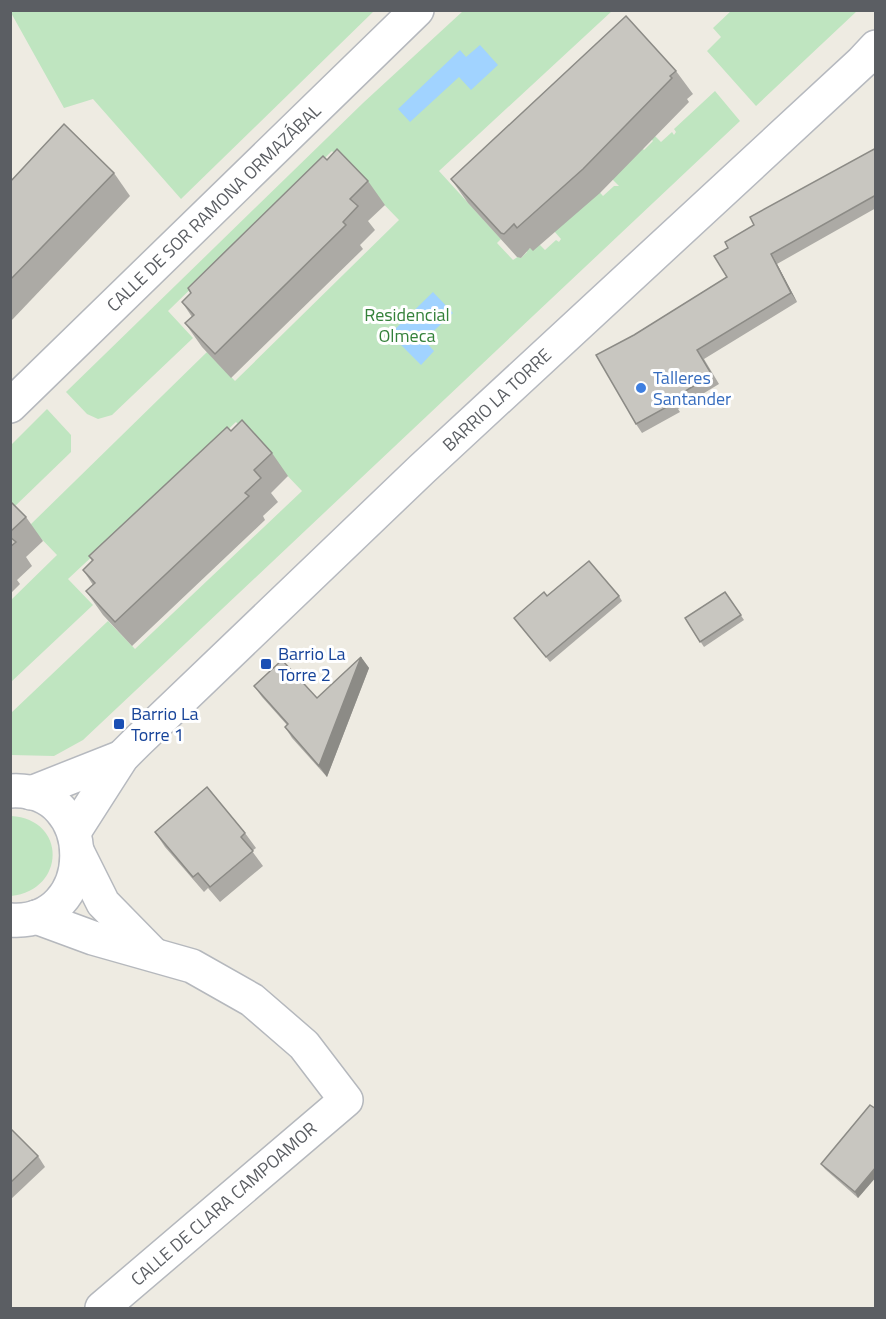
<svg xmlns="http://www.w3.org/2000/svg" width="886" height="1319" font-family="'Titillium Web',sans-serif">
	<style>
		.green { fill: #bfe5c0 }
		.water { fill: #a1d3ff }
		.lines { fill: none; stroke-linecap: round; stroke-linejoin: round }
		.street-casing { stroke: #b5b8bd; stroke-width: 36 }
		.secondary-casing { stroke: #b6b9bf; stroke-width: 36 }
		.street { stroke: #fff; stroke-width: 33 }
		.secondary { stroke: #fff; stroke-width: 33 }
		.wall { fill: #acaaa5 }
		.shaded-wall { fill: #8c8b86 }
		.building { fill: #c8c6c0; stroke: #8c8b86; stroke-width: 1.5 }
		.shop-dot { fill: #3f7fe0; stroke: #fff; stroke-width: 2 }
		.transit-dot { fill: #1a4fb4; stroke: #fff; stroke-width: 2 }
		.labels { text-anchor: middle; stroke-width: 6; stroke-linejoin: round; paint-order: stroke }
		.street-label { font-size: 18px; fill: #5b5e63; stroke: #fff }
		.park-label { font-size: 18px; fill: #34813a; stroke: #fff }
		.shop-label { font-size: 18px; fill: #366cbe; stroke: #fff; text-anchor: start }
		.transit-label { font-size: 18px; fill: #164399; stroke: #fff; text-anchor: start }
	</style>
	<rect width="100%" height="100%" fill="#eeebe2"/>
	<g class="green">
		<path d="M732,10H857V11L756,106L707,51L721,37L713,28Z"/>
		<path d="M10,11L11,10L374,11L181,199L93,99L64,108Z"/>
		<path d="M463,11H612L439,171L501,239L497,243L513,260L519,256L521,258L527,252L525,250L540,245L545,250L556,240L559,242L561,239L554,231L594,186L603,196L614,186H619L611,178L639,145L644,150L653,141L648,135L651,132L661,142L672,132L674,135L676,132L674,129L715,91L740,121L83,740L54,756L11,755V713L108,621L135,649L302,491L236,422L68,579L93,605L11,682V600L57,555L29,526L207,352L235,381L399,220L332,151L168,311L193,338L112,415L98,419L87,414L66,392L363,103Z"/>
		<path d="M47,409L71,435V452L12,509L11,445Z"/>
		<path d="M11,816C67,819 66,890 11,896Z"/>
	</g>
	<g class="water">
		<path d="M480,45L498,65L471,90L459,77L410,122L398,109L460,50L466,57Z"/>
		<path d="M433,292L453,313L424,340L434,351L421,365L390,334Z"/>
	</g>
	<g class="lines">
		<g class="street-casing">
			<g id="street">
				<path d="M10,406L417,10"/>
				<path d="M78,853L103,903L151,952"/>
				<path d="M36,917L93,938L192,966L252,1000L304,1045L346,1100L102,1308"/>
			</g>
		</g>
		<g class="secondary-casing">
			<g id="secondary">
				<path d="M10,791C100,785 98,927 10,920"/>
				<path d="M31,793L122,757"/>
				<path d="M74,832L122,757L137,742L422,469L862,62L876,47"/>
			</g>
		</g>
		<use href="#street" class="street"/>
		<use href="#secondary" class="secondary"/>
	</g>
	<g class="wall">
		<path d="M676,71L693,94L687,99L689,102L600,193L533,251L530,248L521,258L517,257L468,203L451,179Z"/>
		<path d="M876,148V208L777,264L797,302L704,359L719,384L678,409L680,412L642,433L636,424L634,335L727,277L728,248L754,225Z"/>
		<path d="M114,173L130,196L11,321L10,182Z"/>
		<path d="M368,181L385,205L368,221L375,230L360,245L363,249L231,378L202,347L185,323L192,317L182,302Z"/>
		<path d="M231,431L272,453L288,476L271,493L278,502L263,516L265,520L132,646L103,615L86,591L93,585L83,570L92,561L89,556Z"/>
		<path d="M10,501L26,517L43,541L26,557L32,566L17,580L20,584L10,594Z"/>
		<path d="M725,592L744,620L704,647L685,618Z"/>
		<path d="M547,596H619L622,601L550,662L514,618Z"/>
		<path d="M361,657L369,668L327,777L292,738L285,727L287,725L262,697L254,686L317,698Z"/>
		<path d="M155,832L245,833L256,848L252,851L263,866L220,902L208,888L204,892L165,847Z"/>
		<path d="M876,1109V1177L858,1198L825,1169L821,1164Z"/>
		<path d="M10,1128L38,1156L45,1167L10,1200Z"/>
	</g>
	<g class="shaded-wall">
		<path d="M771,254L777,264L797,302L791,293Z"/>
		<path d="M361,657L369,668L327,777L319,766Z"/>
		<path d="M876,1167V1177L858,1198L855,1192Z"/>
	</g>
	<g class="building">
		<path d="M626,16L676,71L670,76L672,78L583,169L517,228L514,224L504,234L501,233L451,179Z"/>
		<path d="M64,124L114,173L10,280V182Z"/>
		<path d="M876,148V195L771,254L791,293L697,350L712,375L672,399L674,403L636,424L596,355L634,335L727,277L714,256L728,248L725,242L754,225L750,217Z"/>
		<path d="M337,149L368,181L350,199L358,206L343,222L346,225L215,354L185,323L194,315L182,302L191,293L188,288L323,156L327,160Z"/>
		<path d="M242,420L272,453L254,470L261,478L245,493L249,496L115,622L86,591L95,583L83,570L93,560L89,556L227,427L231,431Z"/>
		<path d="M10,501L26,517L10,532Z"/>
		<path d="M10,537L16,542L10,547Z"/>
		<path d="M589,561L619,596L546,657L514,618L544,592L547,596Z"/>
		<path d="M725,592L741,615L700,642L685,618Z"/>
		<path d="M361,657L319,766L285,727L288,724L254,686L282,660L317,698Z"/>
		<path d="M207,787L245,833L241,837L253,851L210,887L198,873L193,877L155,832Z"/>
		<path d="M870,1105L876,1109V1167L855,1192L821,1164Z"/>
		<path d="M10,1128L38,1156L10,1183Z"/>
	</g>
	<circle class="shop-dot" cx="641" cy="388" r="6"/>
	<g class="transit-dot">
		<rect x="260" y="658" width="12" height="12" rx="3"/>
		<rect x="113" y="718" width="12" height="12" rx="3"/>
	</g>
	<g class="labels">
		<g class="street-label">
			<text transform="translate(214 208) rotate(-44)" y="6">CALLE DE SOR RAMONA ORMAZÁBAL</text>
			<text transform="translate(497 400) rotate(-43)" y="6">BARRIO LA TORRE</text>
			<text transform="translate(224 1204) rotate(-41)" y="6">CALLE DE CLARA CAMPOAMOR</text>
		</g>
		<g class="park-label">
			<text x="407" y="321">Residencial<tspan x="407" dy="21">Olmeca</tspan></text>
		</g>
		<g class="shop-label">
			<text x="653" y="384">Talleres<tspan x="653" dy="21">Santander</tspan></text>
		</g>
		<g class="transit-label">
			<text x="278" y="660">Barrio La<tspan x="278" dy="21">Torre 2</tspan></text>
			<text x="131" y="720">Barrio La<tspan x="131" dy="21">Torre 1</tspan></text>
		</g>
	</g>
	<rect width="886" height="1319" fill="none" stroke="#5b5e63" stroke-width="24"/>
</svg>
